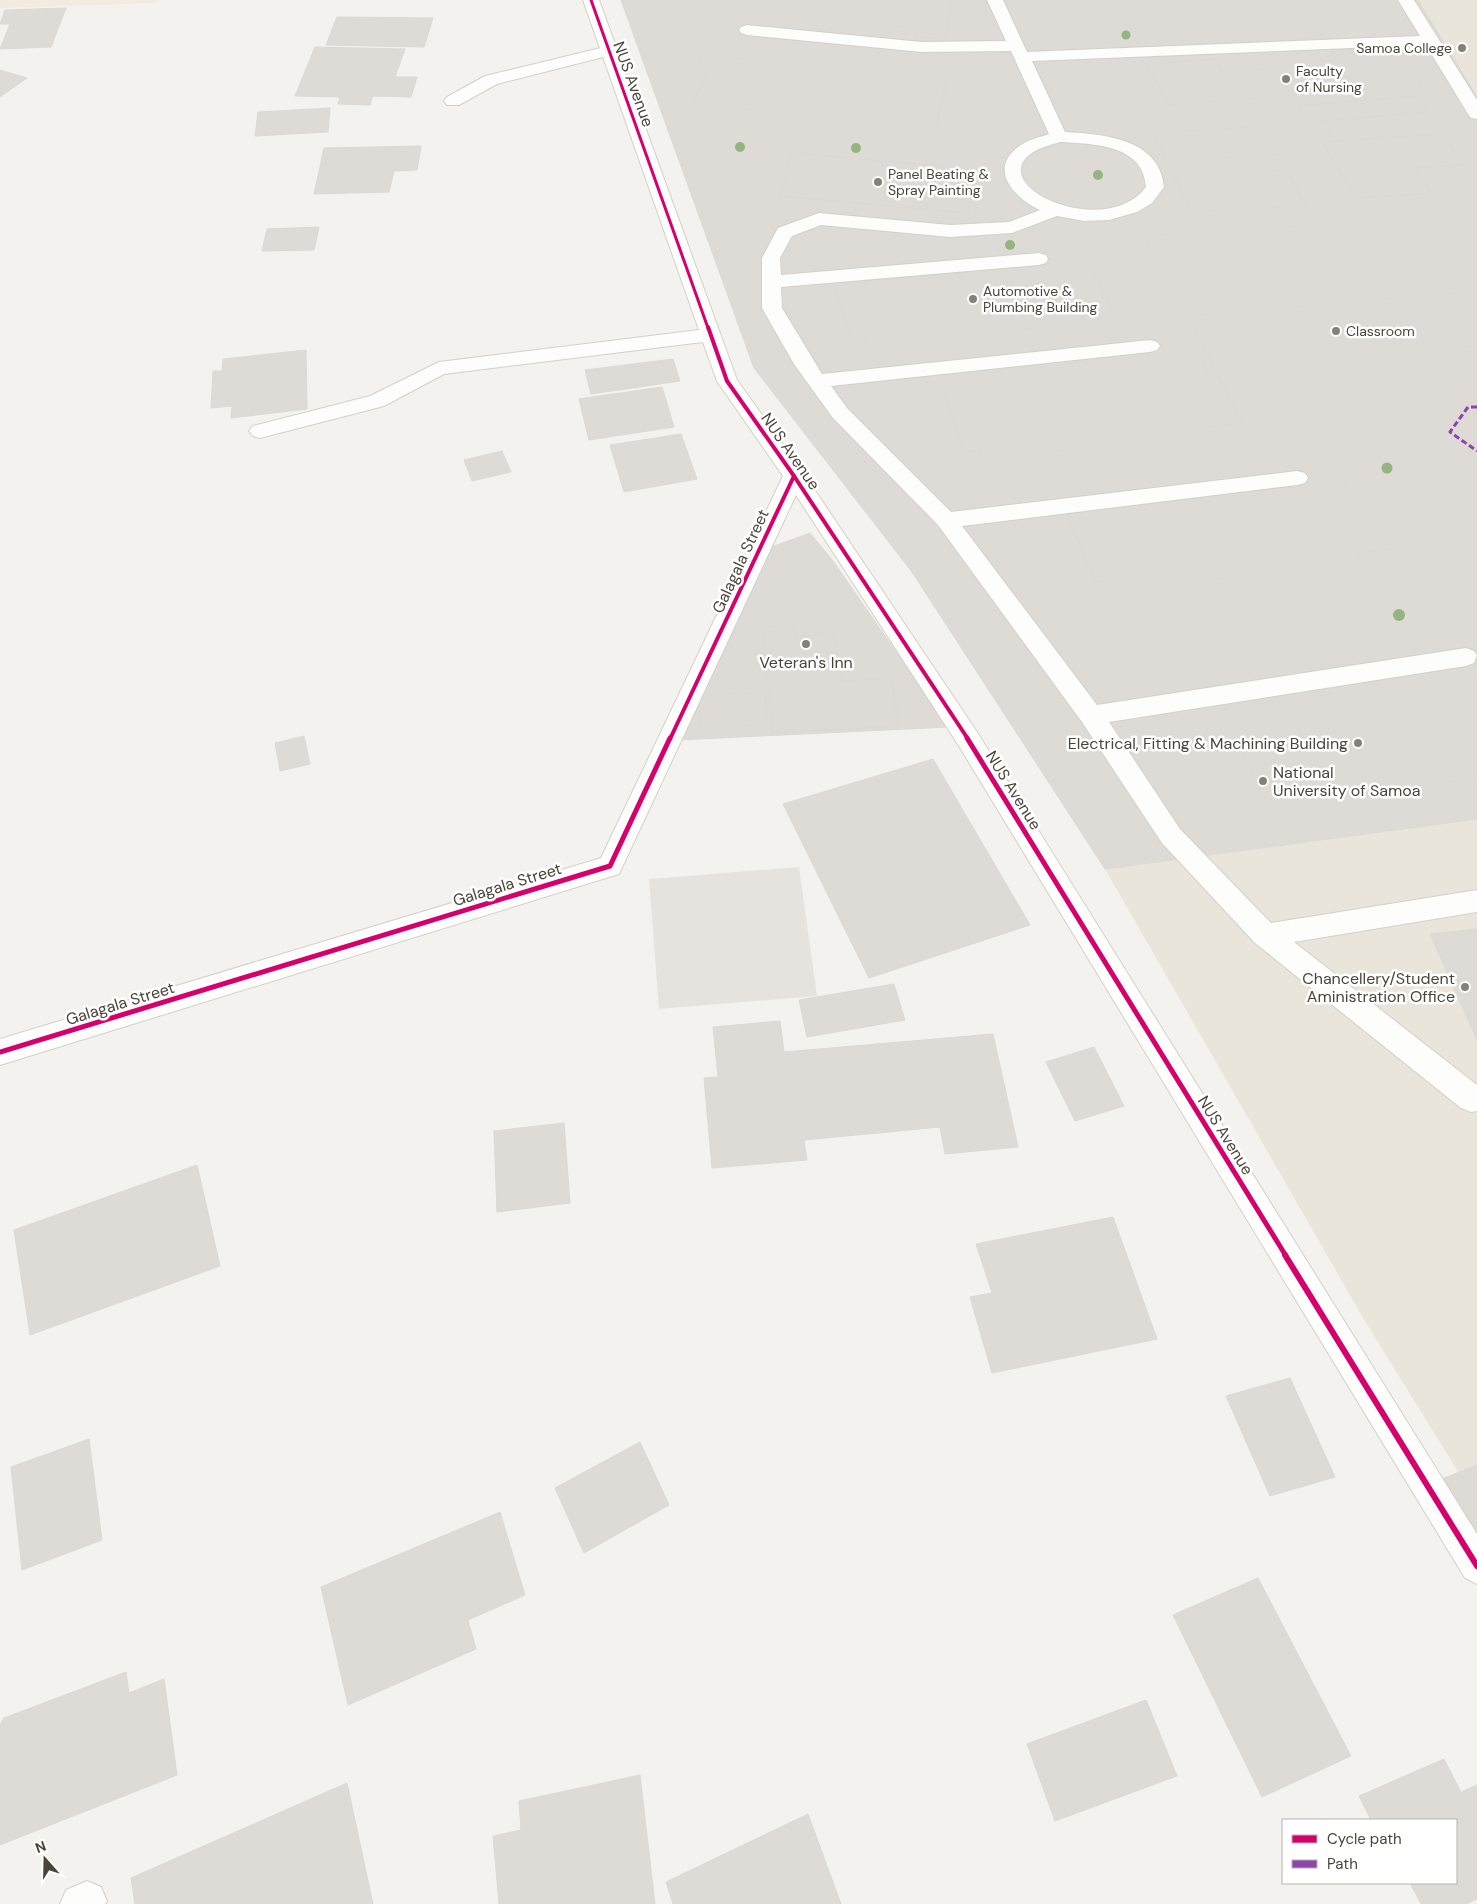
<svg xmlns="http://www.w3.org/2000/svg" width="1477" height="1904" font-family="'DM Sans',sans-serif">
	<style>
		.commercial { fill: #f3ebdf }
		.education { fill: #eae5da }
		.parking { fill: #e6e3df }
		.building { fill: #dedbd6; stroke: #dcd9d4 }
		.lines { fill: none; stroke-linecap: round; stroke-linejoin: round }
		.lane-casing { stroke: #d2d0cb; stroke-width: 2 }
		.street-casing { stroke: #d2d0cb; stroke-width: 2 }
		.lane { fill: #fdfdfc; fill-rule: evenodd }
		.street { fill: #fdfdfc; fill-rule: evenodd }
		.quiet { stroke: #8e44ad; stroke-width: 3; stroke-dasharray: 6 3; stroke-linecap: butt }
		.cycleway-far3-casing { stroke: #fff; stroke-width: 5 }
		.cycleway-far2-casing { stroke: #fff; stroke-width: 6 }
		.cycleway-far1-casing { stroke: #fff; stroke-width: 8 }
		.cycleway-casing { stroke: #fff; stroke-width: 9 }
		.cycleway-far3 { stroke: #d6006c; stroke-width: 3 }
		.cycleway-far2 { stroke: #d6006c; stroke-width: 4 }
		.cycleway-far1 { stroke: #d6006c; stroke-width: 5 }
		.cycleway { stroke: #d6006c; stroke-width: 6 }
		.tree { fill: #96b382 }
		.poi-dot { fill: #868178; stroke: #fff; stroke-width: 2 }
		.labels { text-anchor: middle; stroke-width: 5; stroke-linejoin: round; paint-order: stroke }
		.far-poi-label { font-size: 14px; fill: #4b4439; stroke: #fff; text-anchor: start }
		.street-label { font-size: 16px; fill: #4b4439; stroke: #fff }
		.poi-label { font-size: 16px; fill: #4b4439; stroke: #fff; text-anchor: end }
	</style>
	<rect width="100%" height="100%" fill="#f4f2ee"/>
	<path class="commercial" d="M0,0H157L156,3L0,8Z"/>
	<path class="education" d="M621,0H1477V1502L1366,1323L1105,869L912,572L754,368Z"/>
	<path class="parking" d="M799,867L817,996L659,1009L649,879Z"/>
	<g class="building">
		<path d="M621,0H1418L1477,97V819L1105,869L912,572L754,368Z"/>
		<path d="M706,0H952L945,39L916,37L918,28L702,10Z"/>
		<path d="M66,8L51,47L0,49L10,24H0L5,10Z"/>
		<path d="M337,17L433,18L424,47L326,45Z"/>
		<path d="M1393,46L1423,85L1169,105L1146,64L1215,59L1223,72L1338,64L1329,51Z"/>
		<path d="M315,47L405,49L395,77H417L411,97L373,96L370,105L338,104L340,97L295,96Z"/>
		<path d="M702,55L947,79L936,128L693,104L708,68L697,67Z"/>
		<path d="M0,70L27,78L0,97Z"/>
		<path d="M1416,96L1429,112L1308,122L1297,106Z"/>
		<path d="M330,108L328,132L255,136L258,112Z"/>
		<path d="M1323,123L1340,151L1167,161L1153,133Z"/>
		<path d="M1442,134L1464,165L1414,168L1431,193L1357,198L1322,142Z"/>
		<path d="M421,146L417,170L394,171L389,192L314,194L324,148Z"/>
		<path d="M792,153L974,169L968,213L780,196Z"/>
		<path d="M1287,170L1306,206L1191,212L1174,176Z"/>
		<path d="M1407,219L1431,256L1161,274L1145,236Z"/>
		<path d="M319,227L314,250L262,251L267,229Z"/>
		<path d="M1080,262L1085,271L1092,270L1114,313L1081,316L1084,323L867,345L864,337L851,338L834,285Z"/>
		<path d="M1477,291V346L1215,369L1188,316Z"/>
		<path d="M306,350L307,409L231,418L232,406L211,408L213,371H222L223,359Z"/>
		<path d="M673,359L680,381L591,394L585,370Z"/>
		<path d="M1203,364L1209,375L1217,374L1243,423L1209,427L1213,434L982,459L979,450L965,452L943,391Z"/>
		<path d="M662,387L674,427L589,440L579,399Z"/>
		<path d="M681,434L697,479L624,492L610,445Z"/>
		<path d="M502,451L511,472L472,481L464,460Z"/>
		<path d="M1343,481L1350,493H1359L1391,549L1355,553L1360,562L1114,591L1109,580L1095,582L1066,512Z"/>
		<path d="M810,533L833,561L948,727L678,740L766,549Z"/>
		<path d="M794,625L795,636L834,633L842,681L891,678L899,726L773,733L762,627Z"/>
		<path d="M1477,675V778L1284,804L1277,790L1261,793L1222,708Z"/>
		<path d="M765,693L767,725L700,727L699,694Z"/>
		<path d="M304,736L310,764L280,771L275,743Z"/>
		<path d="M933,759L1030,925L869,978L783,804Z"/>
		<path d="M1477,929V1040L1430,934Z"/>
		<path d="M894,984L905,1020L807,1037L799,1000Z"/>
		<path d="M780,1021L784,1052L993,1034L1018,1147L945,1154L940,1127L804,1140L807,1160L712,1168L704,1078L718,1077L713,1027Z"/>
		<path d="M1094,1047L1124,1106L1075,1121L1046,1062Z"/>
		<path d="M564,1123L570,1203L497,1212L494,1131Z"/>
		<path d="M197,1165L220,1266L30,1335L14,1230Z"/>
		<path d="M1113,1217L1157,1339L992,1373L970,1297L992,1293L976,1244Z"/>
		<path d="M1290,1378L1335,1477L1270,1496L1226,1396Z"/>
		<path d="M89,1439L102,1540L22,1570L11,1467Z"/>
		<path d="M640,1442L669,1505L584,1553L555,1488Z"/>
		<path d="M1477,1465V1546L1439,1480Z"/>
		<path d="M500,1512L525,1595L468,1620L476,1649L348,1705L321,1587Z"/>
		<path d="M1258,1578L1351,1756L1262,1797L1173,1615Z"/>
		<path d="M126,1672L129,1693L164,1679L177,1775L0,1845V1725L4,1718Z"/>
		<path d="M1146,1700L1177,1776L1055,1821L1027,1744Z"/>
		<path d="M1444,1759L1461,1792L1477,1785V1899L1466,1904H1421L1410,1883H1456V1820H1371L1359,1796Z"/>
		<path d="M640,1775L655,1904H499L493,1836L521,1830L519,1801Z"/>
		<path d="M347,1783L373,1904H135L131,1878Z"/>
		<path d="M808,1814L841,1904H673L666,1882Z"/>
	</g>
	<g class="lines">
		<g class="lane-casing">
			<g id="lane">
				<path d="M987,0H1003L1027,52L1420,36L1398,0H1414L1477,100V119L1471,118L1468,114L1426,45L1032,61L1065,132C1104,134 1160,139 1164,187L1152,203L1137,212L1109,220L1084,221L1057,216L1012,233L950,237L821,225L792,236L780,258L781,275L1039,253L1046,255L1048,259L1046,263L1039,265L781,287L782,308L822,374L1150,340L1157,342L1160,346L1157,350L1150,352L831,386L847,408L951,512L1297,471L1305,473L1308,478L1305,483L1297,485L962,526L1097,705L1466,648L1474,651L1477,655L1474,663L1466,666L1109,722L1180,829L1271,923L1477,890V912L1294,942L1477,1085V1111L1471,1112L1461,1108L1255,943L1162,843L1082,722L938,525L833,418L794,364L762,308V258L778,228L819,213L950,225L1009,222L1040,210C1016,199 988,171 1017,148C1026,140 1038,138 1049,134L1011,51L922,52L747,35L741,33L739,30L741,27L747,25L922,42L1006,41ZM1060,142C1093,144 1143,144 1146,187C1107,239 991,190 1028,156C1037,148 1050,145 1060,142Z"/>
				<path d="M609,46L615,48L617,51L615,54L497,84L459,105H447L444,101L447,97L485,76Z"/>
			</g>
		</g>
		<g class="street-casing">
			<g id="street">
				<path d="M583,0H599L737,380L802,471L977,732L1477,1534V1584L1465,1578L959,746L796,495L619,874L0,1065V1039L601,858L783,476L717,381L703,342L444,374L384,406L260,438L253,436L249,431L253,426L370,396L439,362L699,330Z"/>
				<path d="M87,1881L101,1887L107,1901L105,1904H60L66,1890Z"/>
			</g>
		</g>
		<use href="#lane" class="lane"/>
		<use href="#street" class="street"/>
		<path class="quiet" d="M1477,407H1468L1450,432L1477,451"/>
		<g class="cycleway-far3-casing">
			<path id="cycleway-far3" d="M591,0L708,328"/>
		</g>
		<g class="cycleway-far2-casing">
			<g id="cycleway-far2">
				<path d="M708,327L727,381L794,476L968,739"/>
				<path d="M670,739L794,476"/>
			</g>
		</g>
		<g class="cycleway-far1-casing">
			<g id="cycleway-far1">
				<path d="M967,738L1286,1256"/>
				<path d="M0,1052L610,866L670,738"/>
			</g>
		</g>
		<g class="cycleway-casing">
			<path id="cycleway" d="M1285,1255L1477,1566"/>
		</g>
		<use href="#cycleway-far3" class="cycleway-far3"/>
		<use href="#cycleway-far2" class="cycleway-far2"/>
		<use href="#cycleway-far1" class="cycleway-far1"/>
		<use href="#cycleway" class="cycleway"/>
	</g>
	<g class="tree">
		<circle cx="1126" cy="35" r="4.5"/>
		<circle cx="740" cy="147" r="5"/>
		<circle cx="856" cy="148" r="5"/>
		<circle cx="1098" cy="175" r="5"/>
		<circle cx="1010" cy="245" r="5"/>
		<circle cx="1387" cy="468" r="5.5"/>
		<circle cx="1399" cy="615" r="6"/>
	</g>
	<g class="poi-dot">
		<circle cx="1462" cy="48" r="5"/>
		<circle cx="1286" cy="79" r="5"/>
		<circle cx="878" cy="182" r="5"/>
		<circle cx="973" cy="299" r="5"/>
		<circle cx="1336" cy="331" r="5"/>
		<circle cx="806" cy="644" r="5"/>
		<circle cx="1358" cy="743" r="5"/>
		<circle cx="1263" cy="781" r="5"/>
		<circle cx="1465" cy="987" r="5"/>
	</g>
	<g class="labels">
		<g class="far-poi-label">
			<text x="1452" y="53" text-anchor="end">Samoa College</text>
			<text x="1296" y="76">Faculty<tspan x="1296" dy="16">of Nursing</tspan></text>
			<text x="888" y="179">Panel Beating &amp;<tspan x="888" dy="16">Spray Painting</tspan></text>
			<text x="983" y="296">Automotive &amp;<tspan x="983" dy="16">Plumbing Building</tspan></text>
			<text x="1346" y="336">Classroom</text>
		</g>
		<g class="street-label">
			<text transform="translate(634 84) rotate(70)" y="6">NUS Avenue</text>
			<text transform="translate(791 451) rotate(55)" y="6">NUS Avenue</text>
			<text transform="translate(740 561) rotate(-65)" y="6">Galagala Street</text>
			<text transform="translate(1014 790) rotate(58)" y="6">NUS Avenue</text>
			<text transform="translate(507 884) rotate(-17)" y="6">Galagala Street</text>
			<text transform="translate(120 1003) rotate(-17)" y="6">Galagala Street</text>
			<text transform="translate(1226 1135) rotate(58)" y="6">NUS Avenue</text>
		</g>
		<g class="poi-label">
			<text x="806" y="668" text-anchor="middle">Veteran's Inn</text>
			<text x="1348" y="749">Electrical, Fitting &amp; Machining Building</text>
			<text x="1273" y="778" text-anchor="start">National<tspan x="1273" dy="18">University of Samoa</tspan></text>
			<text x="1455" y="984">Chancellery/Student<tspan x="1455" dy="18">Aministration Office</tspan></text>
		</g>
	</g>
	<rect x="1282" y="1819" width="175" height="65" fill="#ffffff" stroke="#b7b4b0"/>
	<rect x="1292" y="1835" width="25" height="8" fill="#d6006c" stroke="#b7b4b0"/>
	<text x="1327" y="1844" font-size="15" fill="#4b4439">Cycle path</text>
	<rect x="1292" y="1860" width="25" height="8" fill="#8e44ad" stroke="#b7b4b0"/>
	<text x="1327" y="1869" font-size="15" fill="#4b4439">Path</text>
	<g transform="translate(45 1859) rotate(340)" stroke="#ffffff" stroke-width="4" paint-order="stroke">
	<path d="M0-4L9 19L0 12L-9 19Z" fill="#4b4439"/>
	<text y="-8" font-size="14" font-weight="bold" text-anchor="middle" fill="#4b4439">N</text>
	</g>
</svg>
